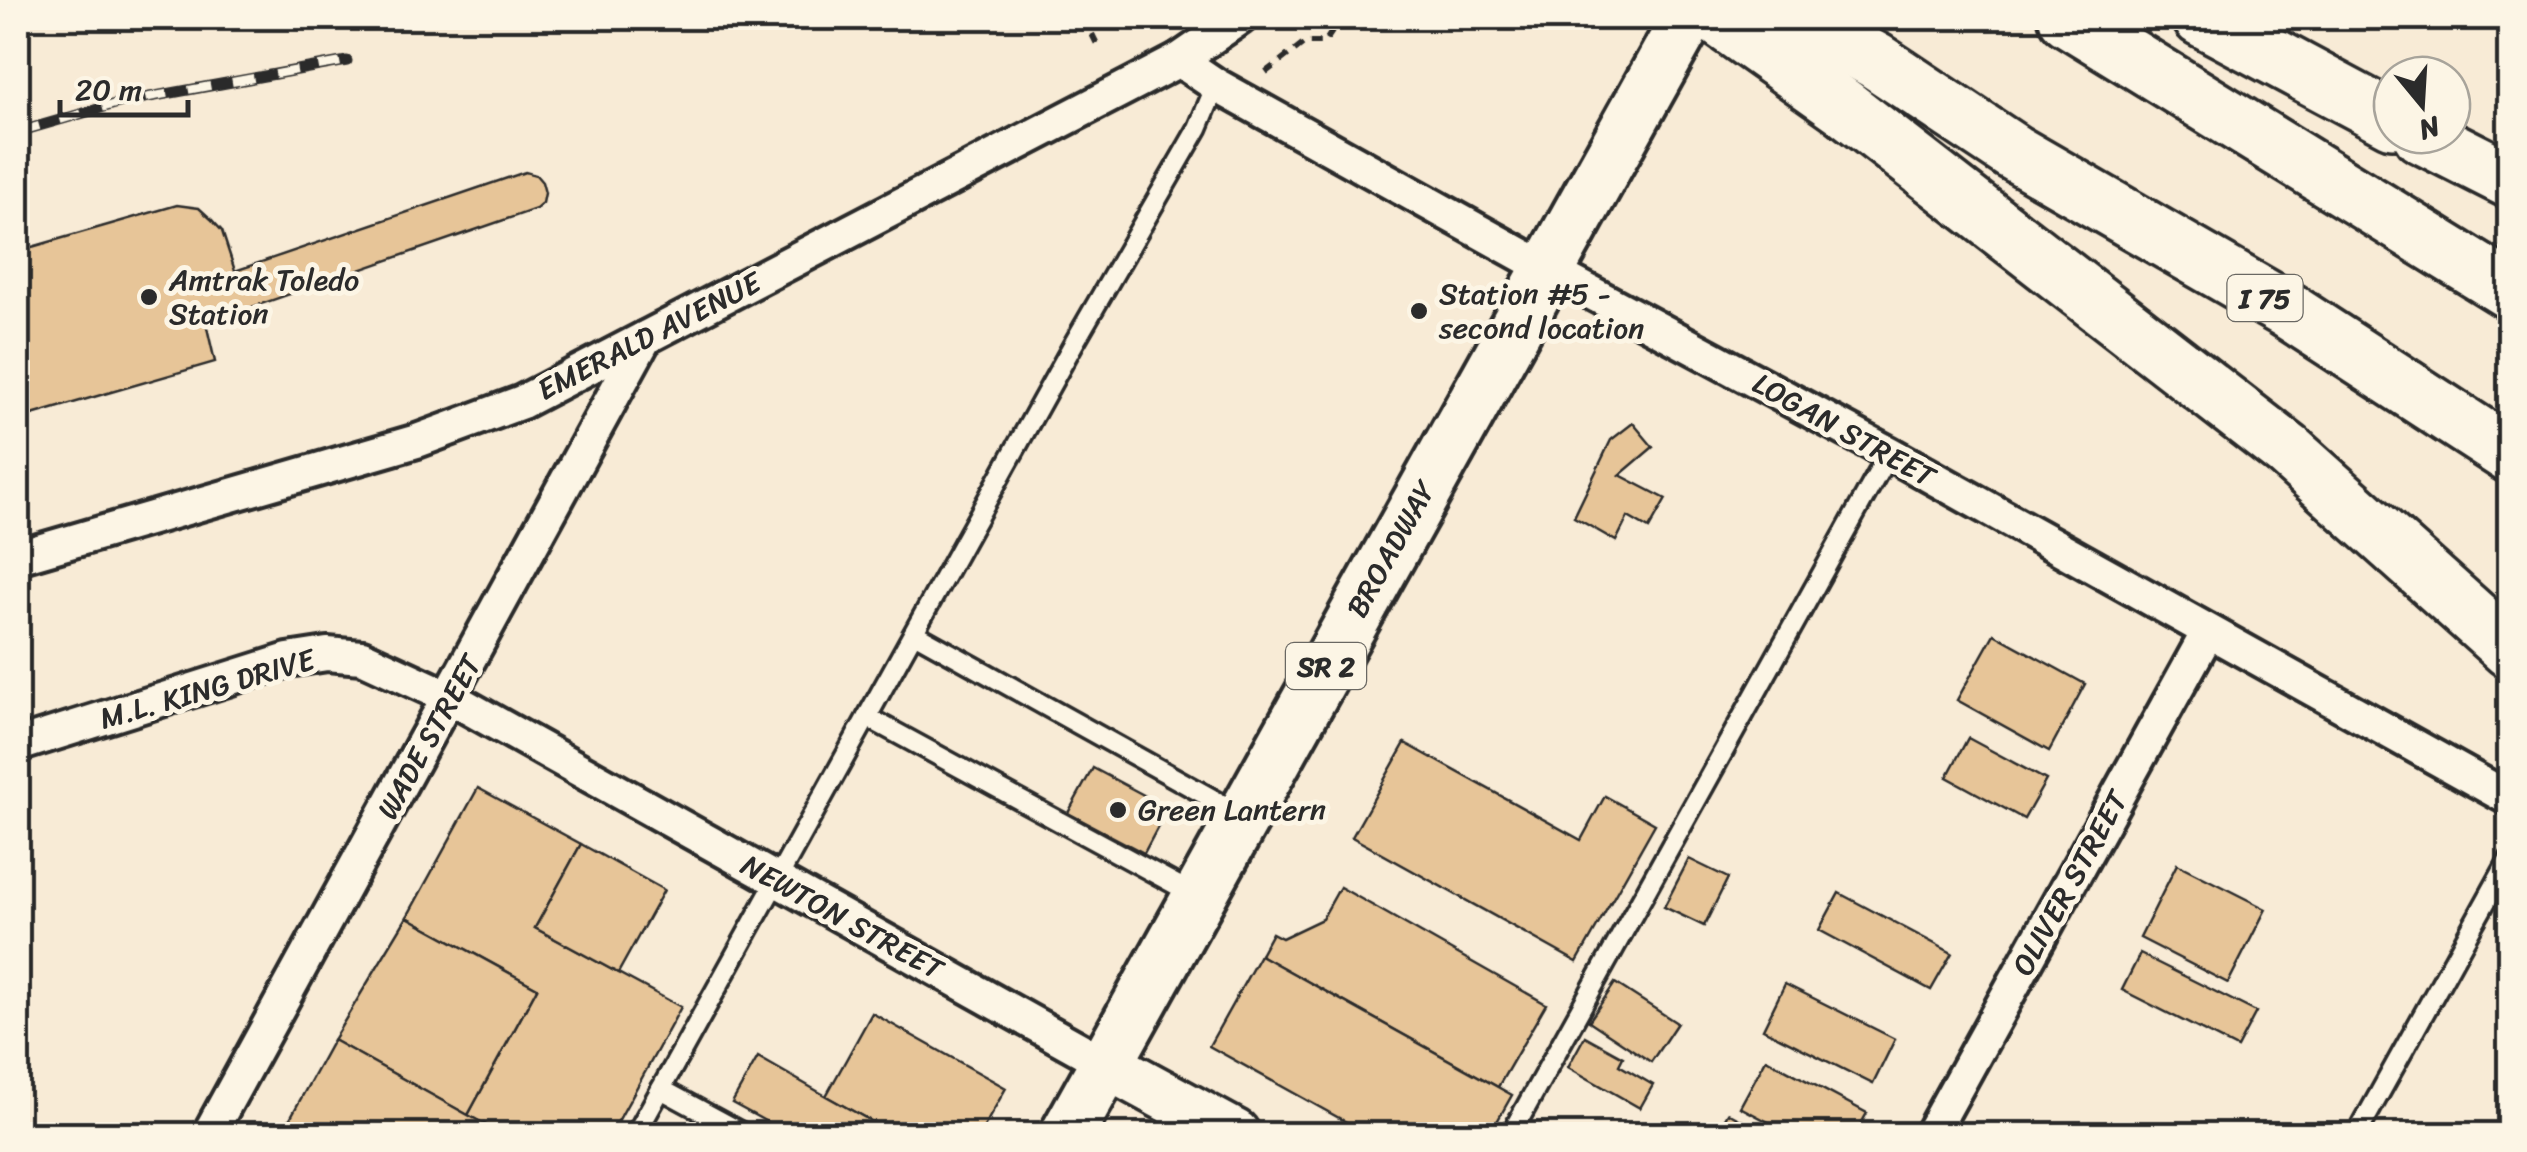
<svg xmlns="http://www.w3.org/2000/svg" width="2527" height="1152" font-family="Sriracha,sans-serif">
	<style>
		.building { fill: #e7c598; stroke: #2b2b2b; stroke-width: 2.5 }
		.lines { fill: none; stroke-linecap: round; stroke-linejoin: round }
		.lane-casing { stroke: #2b2b2b; stroke-width: 25 }
		.street-casing { stroke: #2b2b2b; stroke-width: 40 }
		.secondary-casing { stroke: #2b2b2b; stroke-width: 55 }
		.primary-casing { stroke: #2b2b2b; stroke-width: 60 }
		.highway-casing { stroke: #2b2b2b; stroke-width: 62 }
		.path { stroke: #2b2b2b; stroke-width: 6; stroke-dasharray: 10 8; stroke-linecap: butt }
		.lane { stroke: #fcf5e5; stroke-width: 18 }
		.street { stroke: #fcf5e5; stroke-width: 32 }
		.secondary { stroke: #fcf5e5; stroke-width: 48 }
		.primary { stroke: #fcf5e5; stroke-width: 52 }
		.highway { stroke: #fcf5e5; stroke-width: 55 }
		.rail-casing { stroke: #2b2b2b; stroke-width: 11 }
		.rail { stroke: #fcf5e5; stroke-width: 8; stroke-dasharray: 22; stroke-linecap: butt }
		.poi-dot { fill: #2b2b2b; stroke: #fcf5e5; stroke-width: 4 }
		.labels { text-anchor: middle; stroke-width: 10; stroke-linejoin: round; paint-order: stroke }
		.shield { fill: #fcf5e5; stroke: #6a6863; stroke-width: 2.5 }
		.shield-label { font-size: 28px; font-weight: bold; fill: #2b2b2b }
		.poi-label { font-size: 30px; fill: #2b2b2b; stroke: #fcf5e5; text-anchor: start }
		.street-label { font-size: 30px; fill: #2b2b2b; stroke: #fcf5e5 }
	</style>
	<rect width="100%" height="100%" fill="#f8ebd6"/>
	<filter id="ink" filterUnits="userSpaceOnUse"><feTurbulence type="fractalNoise" baseFrequency=".01" numOctaves="2"/><feDisplacementMap in="SourceGraphic" scale="20" xChannelSelector="R" yChannelSelector="G"/><feConvolveMatrix kernelMatrix="1 2 1 2 8 2 1 2 1" color-interpolation-filters="sRGB"/></filter>
	<g filter="url(#ink)">
		<g class="building">
			<path d="M525,172L536,175L542,182L545,193L543,203L536,209L206,323L215,362L18,419V251L177,205L199,208L211,219L222,231L235,271Z"/>
			<path d="M1633,423L1653,447L1620,475L1666,499L1649,529L1628,517L1616,541L1574,517L1611,440Z"/>
			<path d="M1994,634L2085,684L2049,751L1957,700Z"/>
			<path d="M1968,738L2046,780L2024,819L1947,777Z"/>
			<path d="M1405,743L1581,840L1605,796L1655,824L1577,962L1352,837Z"/>
			<path d="M1093,768L1168,808L1144,853L1068,813Z"/>
			<path d="M478,788L581,844L535,928L681,1007L611,1134H503L468,1115L537,988L407,917Z"/>
			<path d="M581,844L664,890L618,973L535,928Z"/>
			<path d="M1689,859L1728,878L1704,926L1664,907Z"/>
			<path d="M2177,864L2266,909L2228,983L2140,938Z"/>
			<path d="M1340,887L1546,1004L1498,1087L1260,955L1272,933L1282,938L1322,919Z"/>
			<path d="M1839,893L1952,953L1931,990L1819,930Z"/>
			<path d="M407,917L537,988L468,1115L333,1040Z"/>
			<path d="M2140,954L2256,1012L2237,1048L2122,990Z"/>
			<path d="M1260,955L1512,1095L1490,1134H1368L1209,1046Z"/>
			<path d="M1615,983L1677,1023L1651,1062L1589,1021Z"/>
			<path d="M1785,984L1895,1039L1873,1084L1763,1029Z"/>
			<path d="M872,1013L1006,1088L980,1134H894L826,1096Z"/>
			<path d="M1585,1036L1623,1057L1619,1065L1653,1085L1640,1108L1568,1067Z"/>
			<path d="M333,1040L468,1115L503,1134H307L287,1124Z"/>
			<path d="M758,1057L826,1096L894,1134H789L732,1103Z"/>
			<path d="M1766,1059L1867,1113L1855,1134H1791L1740,1107Z"/>
			<path d="M1728,1113L1767,1134H1716Z"/>
		</g>
		<g class="lines">
			<g class="lane-casing">
				<g id="lane">
					<path d="M914,633L1238,813"/>
					<path d="M867,717L1195,895"/>
					<path d="M661,1089L744,1134"/>
					<path d="M636,1134L1074,343L1198,128L1216,85"/>
					<path d="M1511,1134L1889,453"/>
					<path d="M2357,1134L2510,858"/>
				</g>
			</g>
			<g class="street-casing">
				<g id="street">
					<path d="M1179,60L1216,85L1547,269L1889,453L2510,799"/>
					<path d="M18,557L417,441L522,402L1179,60L1240,18"/>
					<path d="M18,745L288,660L327,654L362,657L451,698L1106,1064"/>
					<path d="M209,1134L645,338"/>
					<path d="M1931,1134L2208,632"/>
				</g>
			</g>
			<g class="secondary-casing">
				<path id="secondary" d="M1106,1064L1235,1134"/>
			</g>
			<g class="primary-casing">
				<path id="primary" d="M1067,1134L1688,18"/>
			</g>
			<g class="highway-casing">
				<g id="highway">
					<path d="M1718,18L1844,107L2288,451L2510,650"/>
					<path d="M1800,18L1876,61L2013,152L2287,310L2510,455"/>
					<path d="M2067,18L2510,291"/>
					<path d="M2201,18L2392,120"/>
					<path d="M2421,135L2510,180"/>
				</g>
			</g>
			<g class="path">
				<path d="M1084,18L1098,46"/>
				<path d="M1142,18L1145,23"/>
				<path d="M1266,72L1305,42H1325L1341,18"/>
			</g>
			<use href="#lane" class="lane"/>
			<use href="#street" class="street"/>
			<use href="#secondary" class="secondary"/>
			<use href="#primary" class="primary"/>
			<use href="#highway" class="highway"/>
			<g class="rail-casing">
				<path id="rail" d="M18,132L122,102L347,61"/>
			</g>
			<use href="#rail" class="rail"/>
		</g>
	</g>
	<g class="poi-dot">
		<circle cx="149" cy="297" r="10"/>
		<circle cx="1419" cy="311" r="10"/>
		<circle cx="1118" cy="810" r="10"/>
	</g>
	<g class="labels">
		<g class="shield">
			<rect x="2227.5" y="275" width="75" height="46" rx="8"/>
			<rect x="1286" y="643" width="80" height="46" rx="8"/>
		</g>
		<g class="shield-label">
			<text x="2265" y="308">I 75</text>
			<text x="1326" y="676">SR 2</text>
		</g>
		<g class="poi-label">
			<text x="169" y="290">Amtrak Toledo<tspan x="169" dy="34">Station</tspan></text>
			<text x="1439" y="304">Station #5 -<tspan x="1439" dy="34">second location</tspan></text>
			<text x="1138" y="820">Green Lantern</text>
		</g>
		<g class="street-label">
			<text transform="translate(649 336) rotate(-27)" y="10">EMERALD AVENUE</text>
			<text transform="translate(1844 430) rotate(29)" y="10">LOGAN STREET</text>
			<text transform="translate(1391 549) rotate(-61)" y="10">BROADWAY</text>
			<text transform="translate(207 689) rotate(-16)" y="10">M.L. KING DRIVE</text>
			<text transform="translate(429 737) rotate(-61)" y="10">WADE STREET</text>
			<text transform="translate(2070 883) rotate(-61)" y="10">OLIVER STREET</text>
			<text transform="translate(842 917) rotate(29)" y="10">NEWTON STREET</text>
		</g>
	</g>
	<rect width="2527" height="1152" fill="none" stroke="#fcf5e5" stroke-width="60"/>
	<rect x="30" y="30" width="2467" height="1092" fill="none" stroke="#2b2b2b" stroke-width="4" filter="url(#ink)"/>
	<g transform="translate(2422 105) rotate(162)"><circle r="48" fill="#fcf5e5" stroke="#a8a49b" stroke-width="2.5"/>
	<path d="M0-8L18 38L0 25L-18 38Z" fill="#2b2b2b"/>
	<text y="-15" font-size="28" font-weight="bold" text-anchor="middle" fill="#2b2b2b">N</text>
	</g>
	<path d="M60 100v15h128v-15" fill="none" stroke="#2b2b2b" stroke-width="5"/>
	<text x="75" y="100" font-size="30" fill="#2b2b2b" stroke="#fcf5e5" stroke-width="8" paint-order="stroke">20 m</text>
</svg>
